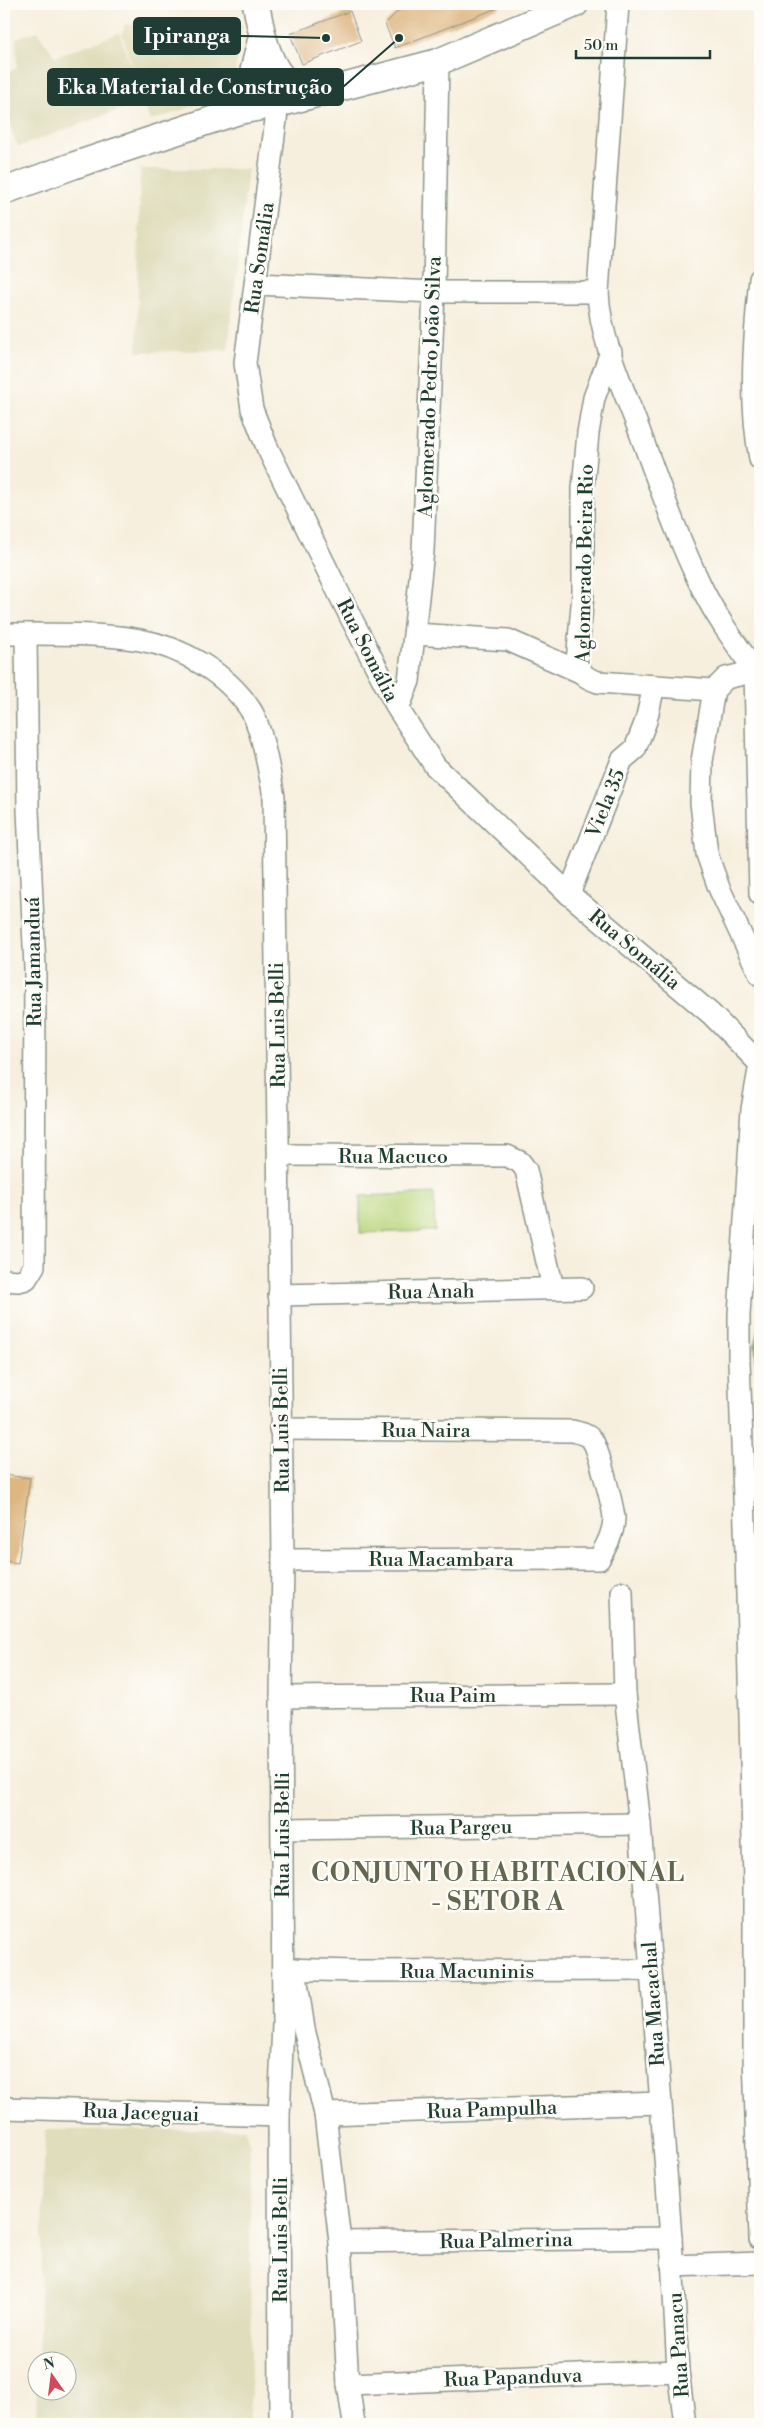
<svg xmlns="http://www.w3.org/2000/svg" width="764" height="2428" font-family="'Libre Bodoni',serif">
	<style>
		.built { fill: #dfddbb }
		.green { fill: #b9d67d; stroke: #6c8a58 }
		.forest { fill: #92b76c; stroke: #587a50 }
		.building { fill: #deb681 }
		.lines { fill: none; stroke-linecap: round; stroke-linejoin: round }
		.minor-casing { stroke: #8b9689; stroke-width: 24 }
		.major-casing { stroke: #8b9689; stroke-width: 29 }
		.minor { stroke: #fff; stroke-width: 21 }
		.major { stroke: #fff; stroke-width: 26 }
		.labels { text-anchor: middle; stroke-width: 5; stroke-linejoin: round; paint-order: stroke }
		.street-label { font-size: 20px; fill: #1f3d34; stroke: #fdfcf7 }
		.district-label { font-size: 25px; font-weight: bold; letter-spacing: 1px; fill: #62674f; stroke: #fdfcf7 }
		.leader { fill: none; stroke: #1f3d34; stroke-width: 2 }
		.callout-dot { fill: #1f3d34; stroke: #fdfcf7; stroke-width: 2 }
		.callout { fill: #1f3d34; stroke: #1f3d34; stroke-width: 2 }
		.callout-label { font-size: 21px; text-anchor: middle; font-weight: bold; fill: #fff }
	</style>
	<rect width="100%" height="100%" fill="#fdfcf7"/>
	<filter id="ink" filterUnits="userSpaceOnUse"><feTurbulence type="fractalNoise" baseFrequency=".02" numOctaves="2"/><feDisplacementMap in="SourceGraphic" scale="10" xChannelSelector="R" yChannelSelector="G"/><feConvolveMatrix kernelMatrix="1 2 1 2 8 2 1 2 1" color-interpolation-filters="sRGB"/></filter>
	<filter id="wash" filterUnits="userSpaceOnUse"><feTurbulence type="fractalNoise" baseFrequency=".0096" numOctaves="4" result="noise"/><feDisplacementMap in="SourceGraphic" scale="20" xChannelSelector="R" yChannelSelector="G"/><feGaussianBlur stdDeviation="1.12" result="paint"/><feColorMatrix in="noise" values="0 0 0 0 0 0 0 0 0 0 0 0 0 0 0 0 0 1.4 0 .05"/><feComposite in="paint" operator="in"/></filter>
	<g filter="url(#wash)">
		<rect width="100%" height="100%" fill="#f7efde"/>
		<g class="built">
			<path d="M125,24H243L233,87L229,94L150,121L143,101L18,147L4,110V73L17,68L16,38L37,31L55,57L119,33L137,81L122,34Z"/>
			<path d="M140,169H248L228,350L137,352Z"/>
			<path d="M245,2129L250,2144L251,2393L248,2424H36L37,2374L38,2390H68V2360H38L45,2130Z"/>
		</g>
		<path class="green" d="M434,1193L435,1231L360,1233V1196Z"/>
		<path class="forest" d="M760,1319V1439L755,1343Z"/>
		<g id="blocks">
			<g class="building">
				<path d="M409,4H499L500,7L395,48L385,24L397,12Z"/>
				<path d="M350,11L361,41L302,64L290,34Z"/>
				<path d="M4,1475L30,1478L18,1563L4,1561Z"/>
			</g>
		</g>
	</g>
	<g filter="url(#ink)">
		<use href="#blocks" fill-opacity="0" stroke="#8b9689" stroke-width="1"/>
		<g class="lines">
			<g class="minor-casing">
				<g id="minor">
					<path d="M618,4L598,292C600,337 620,381 636,422C657,478 676,535 702,588C716,617 736,644 755,671"/>
					<path d="M278,104L245,363L252,409L267,447L350,616L398,709L435,766L569,894L711,1014L760,1064"/>
					<path d="M760,279C754,339 749,399 760,459"/>
					<path d="M256,284L434,292H598"/>
					<path d="M611,352L594,398L588,433L583,488V594L577,662C581,675 586,678 598,682L714,690"/>
					<path d="M4,634C45,634 100,633 140,640C182,647 227,674 250,709C262,726 270,776 274,797L283,1560L281,1697L283,2024L279,2116L280,2424"/>
					<path d="M415,634L508,640L580,672"/>
					<path d="M760,670L726,678L714,690L702,761L701,803L707,854L719,888L760,975"/>
					<path d="M755,671L760,894"/>
					<path d="M398,709L409,681L423,551L434,292L438,62"/>
					<path d="M569,894L622,760L635,749L646,721L654,686"/>
					<path d="M760,1064L752,1109L739,1315V1361L746,1552L754,1882V2055L760,2239"/>
					<path d="M279,1155L507,1156L520,1162L526,1170L553,1288"/>
					<path d="M4,1280L18,1281L26,1279L34,1266L35,968L28,810L26,634"/>
					<path d="M279,1295L582,1288"/>
					<path d="M280,1429L572,1431C580,1433 587,1434 592,1440C598,1447 614,1510 614,1519C613,1535 606,1546 599,1559L283,1560"/>
					<path d="M622,1592L625,1694L640,1824L671,2238L678,2371L685,2424"/>
					<path d="M281,1697L625,1694"/>
					<path d="M282,1829L640,1824"/>
					<path d="M283,1969L353,1971L650,1970"/>
					<path d="M295,1969L304,2029L325,2114L340,2242L348,2384L354,2424"/>
					<path d="M4,2108L279,2116"/>
					<path d="M325,2114L660,2103"/>
					<path d="M340,2242L671,2238"/>
					<path d="M672,2266L760,2263"/>
					<path d="M348,2384L678,2371"/>
				</g>
			</g>
			<g class="major-casing">
				<g id="major">
					<path d="M256,4C261,31 267,67 290,86C295,90 302,93 308,96"/>
					<path d="M239,111L250,85L262,36"/>
					<path d="M4,191L75,165L239,111L278,104L438,62L575,4"/>
				</g>
			</g>
			<use href="#minor" class="minor"/>
			<use href="#major" class="major"/>
		</g>
	</g>
	<g class="labels">
		<g class="street-label">
			<text transform="translate(259 258) rotate(-82)" y="7">Rua Somália</text>
			<text transform="translate(429 387) rotate(-88)" y="7">Aglomerado Pedro João Silva</text>
			<text transform="translate(584 564) rotate(-89)" y="7">Aglomerado Beira Rio</text>
			<text transform="translate(368 650) rotate(63)" y="7">Rua Somália</text>
			<text transform="translate(605 803) rotate(-68)" y="7">Viela 35</text>
			<text transform="translate(635 949) rotate(40)" y="7">Rua Somália</text>
			<text transform="translate(33 962) rotate(-91)" y="7">Rua Jamanduá</text>
			<text transform="translate(277 1025) rotate(-91)" y="7">Rua Luis Belli</text>
			<text x="393" y="1163">Rua Macuco</text>
			<text transform="translate(431 1291) rotate(-1)" y="7">Rua Anah</text>
			<text transform="translate(281 1430) rotate(-91)" y="7">Rua Luis Belli</text>
			<text x="426" y="1437">Rua Naira</text>
			<text x="441" y="1566">Rua Macambara</text>
			<text x="453" y="1702">Rua Paim</text>
			<text transform="translate(461 1827) rotate(-1)" y="7">Rua Pargeu</text>
			<text transform="translate(282 1835) rotate(-90)" y="7">Rua Luis Belli</text>
			<text x="467" y="1978">Rua Macuninis</text>
			<text transform="translate(653 2004) rotate(-94)" y="7">Rua Macachal</text>
			<text transform="translate(492 2109) rotate(-2)" y="7">Rua Pampulha</text>
			<text transform="translate(141 2112) rotate(2)" y="7">Rua Jaceguai</text>
			<text transform="translate(280 2240) rotate(-90)" y="7">Rua Luis Belli</text>
			<text transform="translate(506 2240) rotate(-1)" y="7">Rua Palmerina</text>
			<text transform="translate(678 2345) rotate(-94)" y="7">Rua Panacu</text>
			<text transform="translate(513 2377) rotate(-2)" y="7">Rua Papanduva</text>
		</g>
		<g class="district-label">
			<text x="498" y="1881">CONJUNTO HABITACIONAL<tspan x="498" dy="29">- SETOR A</tspan></text>
		</g>
	</g>
	<path class="leader" d="M326 38L240 36M399 38L343 87"/>
	<g class="callout-dot">
		<circle cx="326" cy="38" r="5"/>
		<circle cx="399" cy="38" r="5"/>
	</g>
	<g class="callout">
		<rect x="134" y="18" width="106" height="36" rx="5"/>
		<rect x="48" y="69" width="295" height="36" rx="5"/>
	</g>
	<g class="callout-label">
		<text x="187" y="43">Ipiranga</text>
		<text x="195" y="94">Eka Material de Construção</text>
	</g>
	<rect width="764" height="2428" fill="none" stroke="#fdfcf7" stroke-width="20"/>
	<g transform="translate(52 2376) rotate(346)"><circle r="24" fill="#fdfcf7" stroke="#a4b0a9"/>
	<path d="M0-4L9 19L0 12L-9 19Z" fill="#d1495b"/>
	<text y="-8" font-size="14" font-weight="bold" text-anchor="middle" fill="#1f3d34">N</text>
	</g>
	<path d="M576 50v8h134v-8" fill="none" stroke="#1f3d34" stroke-width="2.5"/>
	<text x="584" y="50" font-size="15" fill="#1f3d34" stroke="#fdfcf7" stroke-width="4" paint-order="stroke">50 m</text>
</svg>
